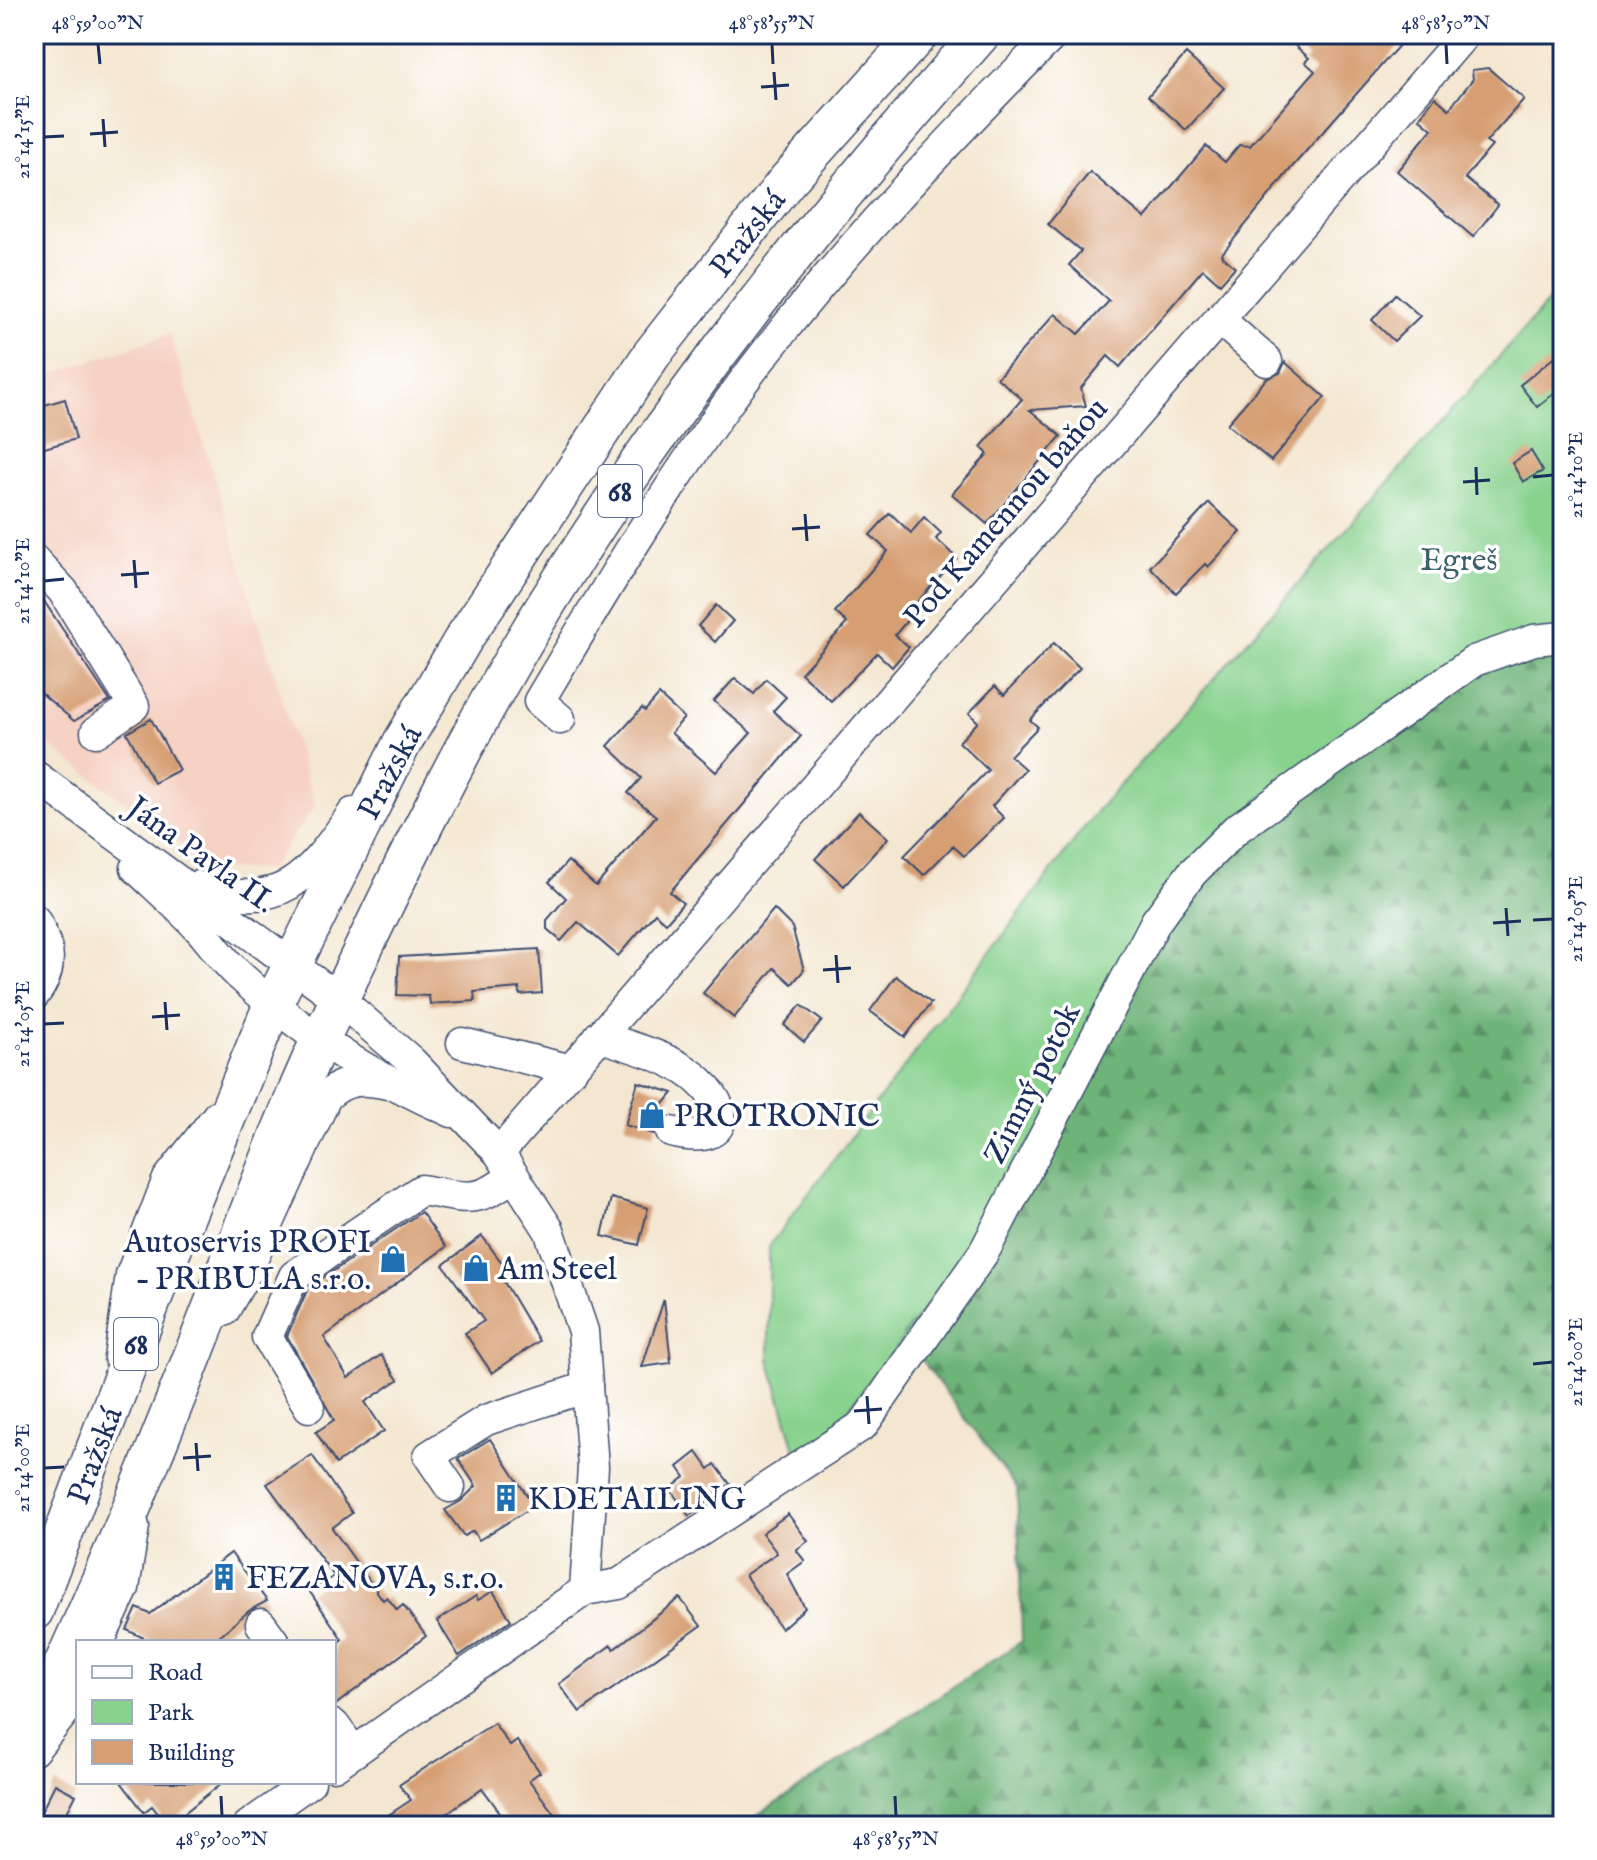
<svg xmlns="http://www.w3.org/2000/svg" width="1597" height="1860" font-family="'IM FELL English',serif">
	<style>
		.built { fill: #f6d2c4 }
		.green { fill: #88d28e; stroke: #528076; stroke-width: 2 }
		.forest { fill: url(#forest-firs); stroke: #44726c; stroke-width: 2 }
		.building { fill: #d69e72 }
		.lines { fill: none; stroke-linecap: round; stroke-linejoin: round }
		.minor-casing { stroke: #3c4b6f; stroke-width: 33 }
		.major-casing { stroke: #3c4b6f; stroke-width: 41 }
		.minor { stroke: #fff; stroke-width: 30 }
		.major { stroke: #fff; stroke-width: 38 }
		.ticks { fill: none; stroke: #1b2f5e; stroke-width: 3 }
		.labels { text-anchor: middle; stroke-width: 7; stroke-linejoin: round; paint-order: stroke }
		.shield { fill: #fff; stroke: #5f6d8e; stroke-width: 2 }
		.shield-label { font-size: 30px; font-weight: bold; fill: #1b2f5e }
		.street-label { font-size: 32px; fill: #1b2f5e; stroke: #fff }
		.park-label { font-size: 32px; fill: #3c606c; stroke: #fff }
		.poi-label { font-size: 32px; fill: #1b2f5e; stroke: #fff; text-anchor: start }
		.neatline { fill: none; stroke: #1b2f5e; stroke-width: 3 }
		.ticks-label { font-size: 20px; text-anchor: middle; fill: #1b2f5e }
	</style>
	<defs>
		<pattern id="forest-firs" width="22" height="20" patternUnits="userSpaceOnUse" patternTransform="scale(2)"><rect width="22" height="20" fill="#6eb479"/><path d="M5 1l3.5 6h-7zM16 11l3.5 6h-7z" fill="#5a9366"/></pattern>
	</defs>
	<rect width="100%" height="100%" fill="#fff"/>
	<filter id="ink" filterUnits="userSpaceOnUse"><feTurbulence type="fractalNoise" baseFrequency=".0125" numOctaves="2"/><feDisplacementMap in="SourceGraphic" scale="16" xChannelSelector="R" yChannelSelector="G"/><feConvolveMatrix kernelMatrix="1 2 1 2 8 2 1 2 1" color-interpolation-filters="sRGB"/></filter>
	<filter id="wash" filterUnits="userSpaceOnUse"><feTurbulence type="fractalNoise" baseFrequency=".006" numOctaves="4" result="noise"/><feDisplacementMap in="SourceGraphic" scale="32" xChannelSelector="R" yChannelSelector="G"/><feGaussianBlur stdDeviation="1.8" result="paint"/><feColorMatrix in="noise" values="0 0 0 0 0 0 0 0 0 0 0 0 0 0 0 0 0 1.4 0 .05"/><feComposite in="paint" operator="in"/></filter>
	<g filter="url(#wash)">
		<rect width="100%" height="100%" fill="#f4e7d1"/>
		<path class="built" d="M170,334L315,806L269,870L220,869L190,852L34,733V380Z"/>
		<path class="green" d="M1563,285V639L1055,1143L801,1470L769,1359V1246L1096,812Z"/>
		<path class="forest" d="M1563,639V1826H742L1022,1641L1017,1488L903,1335L1055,1143L1140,962L1258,800L1486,660Z"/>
		<g id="blocks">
			<g class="building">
				<path d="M1282,34H1409L1293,166L1221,255L1235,267L1220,284L1203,269L1120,367L1108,356L1081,388L1086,406L1030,410L1061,436L987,524L952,494L988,454L981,447L1022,399L997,378L1055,314L1079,334L1109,301L1069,265L1081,251L1048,224L1090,172L1145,218L1206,146L1225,162L1239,145L1250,146L1315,71L1305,62L1309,58Z"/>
				<path d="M1186,54L1224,88L1186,130L1148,96Z"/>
				<path d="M1488,68L1524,99L1486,142L1492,146L1465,178L1498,205L1473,237L1397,171L1432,129L1419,118L1435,97L1449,109L1473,79L1472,70Z"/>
				<path d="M1395,294L1420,316L1394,341L1372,320Z"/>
				<path d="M1563,350V386L1537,407L1520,385Z"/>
				<path d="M1285,362L1325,397L1271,461L1227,424L1266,379L1280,373Z"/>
				<path d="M65,399L76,439L34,451V408Z"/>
				<path d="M1531,451L1543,471L1523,482L1512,463Z"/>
				<path d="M1209,503L1241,532L1208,567L1205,564L1176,593L1150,567Z"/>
				<path d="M890,513L911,533L924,517L941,533L936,539L957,558L918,601L921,604L895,635L909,647L892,667L877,653L831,701L801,673L847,623L835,612L888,551L870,535Z"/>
				<path d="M34,586L110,701L74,721L34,687Z"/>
				<path d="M716,605L733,621L715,642L698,626Z"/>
				<path d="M1054,643L1080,668L1030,720L1038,727L1010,756L1025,769L992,806L1004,818L964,856L953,846L924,875L904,856L988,770L959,742L978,722L969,713L995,686L1004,695Z"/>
				<path d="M735,678L754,694L766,679L786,697L773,711L801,736L670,892L683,903L666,923L655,913L618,956L578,922L561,941L547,929V920L566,898L549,882L568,861L596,886L656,816L628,793L641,778L608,746L642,708L645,711L659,695L684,718L671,733L716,772L751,733L714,701Z"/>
				<path d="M151,719L179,770L154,783L127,733Z"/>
				<path d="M859,812L888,838L844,886L815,859Z"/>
				<path d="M774,909L792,927L804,970L792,984L774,968L734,1018L703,993Z"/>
				<path d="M539,949L542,993L520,995L519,988L474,992L475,1001L430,1004L429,996L397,995L399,957Z"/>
				<path d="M896,976L931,1003L905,1037L870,1011Z"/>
				<path d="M801,1005L822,1021L804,1042L784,1025Z"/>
				<path d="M638,1082L673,1093L659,1110L665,1115L657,1121L654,1134L625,1125Z"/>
				<path d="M611,1198L648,1208L639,1245L602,1236Z"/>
				<path d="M421,1212L446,1247L324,1337L348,1378L381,1355L398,1380L365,1402L384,1431L336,1464L316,1432L334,1420L287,1336L308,1288Z"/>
				<path d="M482,1236L508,1271L501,1277L539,1341L492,1373L465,1333L484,1321L443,1265Z"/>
				<path d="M664,1299L671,1363L642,1367Z"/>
				<path d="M490,1439L534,1506L479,1540L473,1531L464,1536L445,1510L461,1501L476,1486L458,1459Z"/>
				<path d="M697,1452L709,1469L715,1464L730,1484L689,1516L670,1489L685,1477L678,1467Z"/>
				<path d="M312,1455L352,1513L332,1528L383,1600L387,1597L397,1610L403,1605L426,1636L334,1706V1646L342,1639L310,1592L334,1576L267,1484Z"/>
				<path d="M788,1514L808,1541L796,1550L805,1561L787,1574L805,1608L781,1629L745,1575L777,1553L762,1533Z"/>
				<path d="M231,1553L267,1601L250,1610L212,1642H152L127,1630L137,1608L150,1614Z"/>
				<path d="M493,1591L511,1620L459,1656L437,1621L476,1596L478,1600Z"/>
				<path d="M680,1598L701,1626L580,1712L559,1684L611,1645L614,1649Z"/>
				<path d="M494,1723L510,1746L517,1741L540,1772L529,1780L563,1826H510L482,1788L429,1826H372L411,1800L399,1785Z"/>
				<path d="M121,1782H223L168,1826L152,1806L144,1812Z"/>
				<path d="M55,1784L76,1795L60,1826H34Z"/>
			</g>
		</g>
	</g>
	<g filter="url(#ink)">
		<use href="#blocks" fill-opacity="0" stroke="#3c4b6f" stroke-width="2"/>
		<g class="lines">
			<g class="minor-casing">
				<g id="minor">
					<path d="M1219,319L1267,361"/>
					<path d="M34,560L63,591L134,706L96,732"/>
					<path d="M560,719L539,701C598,602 657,502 724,408C821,274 937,151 1054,34"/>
					<path d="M34,775L340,1000L411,1061L499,1153L549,1230L583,1331L593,1467L585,1590"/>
					<path d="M136,868C158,889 181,909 202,932C214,946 224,961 238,974C301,1033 374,1078 452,1112"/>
					<path d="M197,886C283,913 307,878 353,813"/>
					<path d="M34,919C50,946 55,968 34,995"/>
					<path d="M599,1036C627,1046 660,1054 685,1070C730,1099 739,1149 671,1132"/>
					<path d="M462,1043L572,1070"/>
					<path d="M499,1153L1465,34"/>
					<path d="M224,1311L248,1269L326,1097C344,1079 362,1078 387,1084"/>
					<path d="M119,1358L131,1275L168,1179L218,1115"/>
					<path d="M309,1407L267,1337L294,1276L421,1190C464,1197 477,1206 513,1175"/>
					<path d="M450,1487L429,1456L486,1420L587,1387"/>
					<path d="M261,1624L274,1642"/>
					<path d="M99,1642L124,1588L134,1526"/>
					<path d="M334,1725L354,1752"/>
					<path d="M34,1750L70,1705L78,1687"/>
					<path d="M334,1766L585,1590L619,1584L863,1425L984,1252L1156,921L1192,873L1235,830L1474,661L1534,640L1563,637"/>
					<path d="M248,1826L310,1782"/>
				</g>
			</g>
			<g class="major-casing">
				<g id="major">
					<path d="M34,1611L158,1284L273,1004L402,743L464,638L652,354L786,182L919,34"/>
					<path d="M34,1726C101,1588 158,1445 214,1302C249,1214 281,1124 321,1038C390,891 461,742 547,603C673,399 822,213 981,34"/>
				</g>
			</g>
			<use href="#minor" class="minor"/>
			<use href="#major" class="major"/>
		</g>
	</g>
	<path class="ticks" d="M98,44L100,64M772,44L773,64M1446,44L1447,64M774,72L776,100M761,87L789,85M103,119L105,147M90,134L118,132M44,137L64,136M1476,467L1477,495M1533,477L1553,475M1463,482L1490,480M805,514L807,541M792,529L820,527M134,560L136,588M121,575L149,573M44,581L64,579M1506,908L1508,936M1533,920L1553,919M1493,923L1521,921M836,955L838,983M823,970L851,968M165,1002L167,1030M152,1017L180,1015M44,1024L64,1023M1533,1364L1553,1362M867,1396L869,1424M854,1411L882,1409M196,1443L198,1471M183,1458L211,1456M44,1468L64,1467M221,1796L222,1816M895,1796L896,1816"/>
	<defs>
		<g id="shop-bare" transform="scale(2.16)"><path d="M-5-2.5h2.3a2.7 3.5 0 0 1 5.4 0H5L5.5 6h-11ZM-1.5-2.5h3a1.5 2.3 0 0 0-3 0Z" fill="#1f6fb2" stroke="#fff" stroke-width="2.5" paint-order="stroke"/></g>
		<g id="building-bare" transform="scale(2.16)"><path d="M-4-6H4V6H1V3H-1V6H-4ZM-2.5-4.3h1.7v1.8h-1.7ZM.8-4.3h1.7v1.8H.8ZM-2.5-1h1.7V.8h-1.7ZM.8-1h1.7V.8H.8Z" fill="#1f6fb2" stroke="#fff" stroke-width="2.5" paint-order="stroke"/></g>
	</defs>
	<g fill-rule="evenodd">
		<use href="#shop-bare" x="652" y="1115"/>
		<use href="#shop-bare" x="393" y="1259"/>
		<use href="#shop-bare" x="476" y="1268"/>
		<use href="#building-bare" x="506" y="1498"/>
		<use href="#building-bare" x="224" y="1577"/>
	</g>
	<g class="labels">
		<g class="shield">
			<rect x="598" y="465" width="44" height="52" rx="6"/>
			<rect x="114" y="1318" width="44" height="52" rx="6"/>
		</g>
		<g class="shield-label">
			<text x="620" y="501">68</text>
			<text x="136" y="1354">68</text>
		</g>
		<g class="street-label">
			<text transform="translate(747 233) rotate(-52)" y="11">Pražská</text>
			<text transform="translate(1005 512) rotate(-49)" y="11">Pod Kamennou baňou</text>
			<text transform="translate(389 772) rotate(-62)" y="11">Pražská</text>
			<text transform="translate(202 854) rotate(36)" y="11">Jána Pavla II.</text>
			<text transform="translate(1031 1083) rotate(-63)" y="11">Zimný potok</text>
			<text transform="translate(94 1455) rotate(-69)" y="11">Pražská</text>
		</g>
		<g class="park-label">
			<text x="1459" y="570">Egreš</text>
		</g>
		<g class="poi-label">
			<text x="674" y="1126">PROTRONIC</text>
			<text x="371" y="1252" text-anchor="end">Autoservis PROFI<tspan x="371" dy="37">– PRIBULA s.r.o.</tspan></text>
			<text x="498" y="1279">Am Steel</text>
			<text x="528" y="1509">KDETAILING</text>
			<text x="246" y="1588">FEZANOVA, s.r.o.</text>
		</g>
	</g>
	<rect width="1597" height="1860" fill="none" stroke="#fff" stroke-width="88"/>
	<rect x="76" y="1640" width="260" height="144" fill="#ffffff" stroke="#a4acbf" stroke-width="2"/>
	<rect x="92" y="1666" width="40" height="12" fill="#ffffff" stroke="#a4acbf" stroke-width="2"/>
	<text x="148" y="1680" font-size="24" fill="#1b2f5e">Road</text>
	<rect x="92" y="1700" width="40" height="24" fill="#88d28e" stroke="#a4acbf" stroke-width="2"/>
	<text x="148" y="1720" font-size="24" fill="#1b2f5e">Park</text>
	<rect x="92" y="1740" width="40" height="24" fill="#d69e72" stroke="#a4acbf" stroke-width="2"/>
	<text x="148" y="1760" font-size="24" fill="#1b2f5e">Building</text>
	<rect x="44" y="44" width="1509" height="1772" class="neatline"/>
	<g class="ticks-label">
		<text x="98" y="29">48°59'00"N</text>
		<text x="772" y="29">48°58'55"N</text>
		<text x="1446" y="29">48°58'50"N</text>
		<text transform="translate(22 137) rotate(-90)" y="7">21°14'15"E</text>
		<text transform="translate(1575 475) rotate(-90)" y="7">21°14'10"E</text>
		<text transform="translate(22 581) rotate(-90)" y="7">21°14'10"E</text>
		<text transform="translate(1575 919) rotate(-90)" y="7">21°14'05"E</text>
		<text transform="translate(22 1024) rotate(-90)" y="7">21°14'05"E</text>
		<text transform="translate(1575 1362) rotate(-90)" y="7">21°14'00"E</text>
		<text transform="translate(22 1468) rotate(-90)" y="7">21°14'00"E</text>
		<text x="222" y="1845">48°59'00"N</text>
		<text x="896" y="1845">48°58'55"N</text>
	</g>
</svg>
